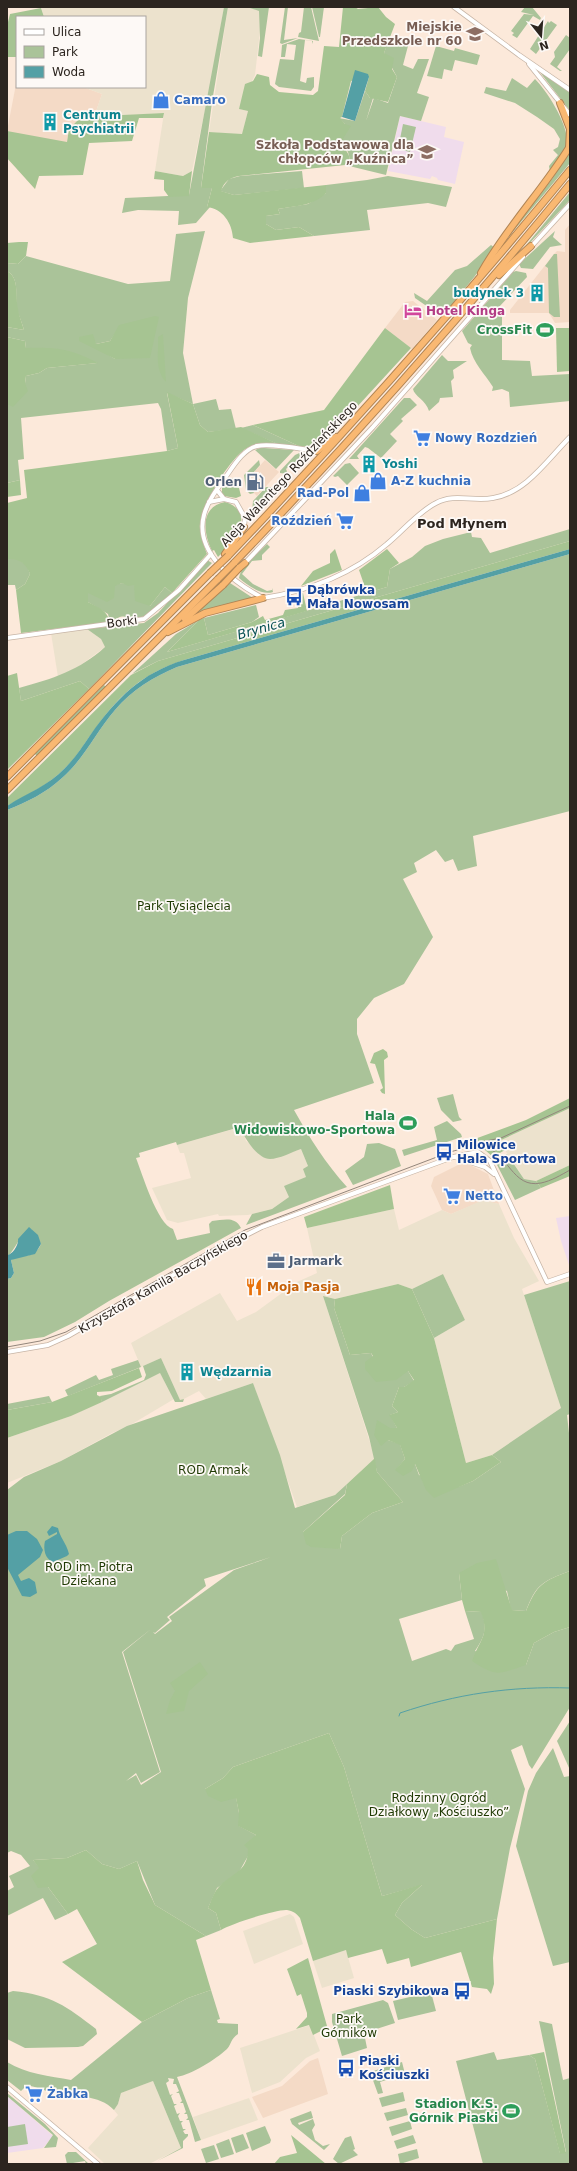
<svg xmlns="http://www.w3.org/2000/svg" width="577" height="2171" font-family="'DejaVu Sans',sans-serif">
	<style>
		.built { fill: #f4dac6 }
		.industrial { fill: #ece2cd }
		.education { fill: #f0dcec }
		.green { fill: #aac399; fill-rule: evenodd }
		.forest { fill: #a6c492 }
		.water { fill: #54a0a5 }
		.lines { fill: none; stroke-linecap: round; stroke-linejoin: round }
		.stream { stroke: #54a0a5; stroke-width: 1 }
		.tertiary-casing { stroke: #c7b5a6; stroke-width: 5.5 }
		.motorway-casing { stroke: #b18555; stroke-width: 8 }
		.tertiary { stroke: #fff; stroke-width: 4 }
		.motorway { stroke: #f9b872; stroke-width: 6 }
		.tram { stroke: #93867c; stroke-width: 1 }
		.motorway-bridge-casing { stroke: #b18555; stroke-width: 8; stroke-linecap: butt }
		.motorway-bridge { stroke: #f9b872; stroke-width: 6 }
		.labels { text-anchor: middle; stroke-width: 3.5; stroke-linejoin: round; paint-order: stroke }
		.education-label { font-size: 12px; font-weight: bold; fill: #785e54; stroke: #fdf9f6; text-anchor: end }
		.shop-label { font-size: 12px; font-weight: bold; fill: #366cbe; stroke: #fdf9f6; text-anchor: start }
		.culture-label { font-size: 12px; font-weight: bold; fill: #0d838f; stroke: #fdf9f6; text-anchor: start }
		.hotel-label { font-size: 12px; font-weight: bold; fill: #b23c85; stroke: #fdf9f6; text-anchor: start }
		.leisure-label { font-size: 12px; font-weight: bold; fill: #27864d; stroke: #fdf9f6; text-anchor: end }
		.street-label { font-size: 12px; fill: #2c251f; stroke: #fdf9f6 }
		.service-label { font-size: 12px; font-weight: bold; fill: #4e5e75; stroke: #fdf9f6; text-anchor: end }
		.transit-label { font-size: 12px; font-weight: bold; fill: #164399; stroke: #fdf9f6; text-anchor: start }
		.park-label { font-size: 12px; fill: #1e3902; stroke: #fdf9f6 }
		.food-label { font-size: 12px; font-weight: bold; fill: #c56008; stroke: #fdf9f6; text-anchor: start }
		.neighbourhood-label { font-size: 13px; font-weight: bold; fill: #2c251f; stroke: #fdf9f6 }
		.water-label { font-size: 13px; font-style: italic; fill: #064f53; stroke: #fdf9f6 }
	</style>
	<rect width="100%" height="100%" fill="#fce9da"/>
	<g class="built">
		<path d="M17,79V87H83L102,94L94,117H81L69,129L67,142L39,176L35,189L7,158V131Z"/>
		<path d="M570,224V322L555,323L549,313H510V310L554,254L557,251L565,252V230Z"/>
		<path d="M413,301L437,320L412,349L385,328L405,302Z"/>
		<path d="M265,460L279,472L257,496L252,491L256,488L247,480Z"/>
		<path d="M464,1162L488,1174L499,1204L483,1201L451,1214L442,1210L431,1186L434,1177Z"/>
		<path d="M318,2058L328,2094L263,2118L252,2097L282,2086L310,2061Z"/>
	</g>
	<g class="industrial">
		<path d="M41,7H224L211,82L192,171L183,176L155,171L164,113L94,117L102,94L83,87H145V17H44Z"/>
		<path d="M228,7H247L259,10L261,22L255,75L239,109L248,111L242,135L209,132Z"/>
		<path d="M87,629L101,639L105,647L78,667L58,677L51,633Z"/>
		<path d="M570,1108V1165L536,1181L524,1179L499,1141Z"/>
		<path d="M241,1127L246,1141L270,1159L301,1149L308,1166L306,1177L289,1197L272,1209L248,1215L219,1216L218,1214L178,1223L167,1220L152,1188L191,1178L184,1153H180L177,1145Z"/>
		<path d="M483,1200L499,1204L514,1238L539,1281L522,1289L561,1408L492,1455L466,1463L434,1338L465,1320L443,1274L412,1289L398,1284L335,1299L323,1296L375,1458L335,1495L297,1507L253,1383L206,1399L199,1391L180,1401L161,1358L141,1367L131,1343L220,1293L237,1321L256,1312L297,1282L317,1273L307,1228L394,1209L399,1230L442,1210L451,1214Z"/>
		<path d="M160,1373L174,1399L127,1427L112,1433L61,1461L7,1483V1438L71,1416Z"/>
		<path d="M290,1914L294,1917L303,1944L254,1964L243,1931Z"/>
		<path d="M346,1950L354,1978L322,1988L313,1961Z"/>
		<path d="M310,2025L320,2051L306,2058L280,2082L252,2093L240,2048Z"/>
		<path d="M153,2081L181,2148L149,2164H105L88,2148L118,2115L114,2110L118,2104L121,2093Z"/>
		<path d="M249,2098L258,2120L201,2140L193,2117Z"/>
	</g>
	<g class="education">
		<path d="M400,116L446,127L444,137L464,142L455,184L438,180L437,178L432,176L430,179L388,171Z"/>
		<path d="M570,1216V1268L561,1241L556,1218Z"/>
		<path d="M7,2096L53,2136L43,2148L7,2153Z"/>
	</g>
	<g class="green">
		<path d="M224,7H228L212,102L201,188H212L207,207H210L196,223L178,225L179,211L138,210L122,213L125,198L189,195Z"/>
		<path d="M247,7H269L262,57L258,56L260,38L259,11Z"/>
		<path d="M285,7H288L284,40L298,38L282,44L280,43Z"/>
		<path d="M304,7H311L319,41L298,37L299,33L301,32Z"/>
		<path d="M312,7H324L320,37H319Z"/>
		<path d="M525,7H532L541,18L540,20L533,16L517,38L512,35L514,33L511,31L524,14L534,15L521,12Z"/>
		<path d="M548,21L549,23L551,21L557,25L536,54L530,49Z"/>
		<path d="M566,35L570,38V49L557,67L562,71H560L550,64L555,57L554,52Z"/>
		<path d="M299,39L313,41L312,44V41L305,40L300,81L306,83L307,78L314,77V87L311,91L279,87L275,84L280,59L294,60L296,45L287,44L285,57H281L282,45Z"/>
		<path d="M389,39L408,46L403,65L413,69L418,59H429L417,93L429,97L421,121L400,116L386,175L345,165L350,160L348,152L341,142L345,124L339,118L355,121L365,91L370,98H373L366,121L374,98L388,103L397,77L384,53Z"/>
		<path d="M436,46L454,51L455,48L480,55L477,65L455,60L452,71L444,69L442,79L427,76Z"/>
		<path d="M539,71L570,92V111Z"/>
		<path d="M512,78L527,88L535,79C547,91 568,124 567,142C566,152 555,164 550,172L549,166L558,155L553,150L558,147L560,139L554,129L537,117L515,103L484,93L486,87L506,91Z"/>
		<path d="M403,124L416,127L410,152L398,149Z"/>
		<path d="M570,151V163L505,241L552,179Z"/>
		<path d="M302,171L304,188L234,195L220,191L229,179L240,176Z"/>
		<path d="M388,176L452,187L446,207L428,203L367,210L370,230L314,236L299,227L276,230L266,224V216L280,214L278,209L308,204L326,193V185L367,180Z"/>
		<path d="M570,192V200L514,260Z"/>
		<path d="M205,231L188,298L183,353L193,404L216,399L219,410L231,409L236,429L208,432L200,425L193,404L167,393L178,448L167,451L161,409L158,403L21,418L24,459L18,460L20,480L7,483V404L25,383L26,376L39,373L47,368L97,363L47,348H26L25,341L7,337V327L24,330C22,323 19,316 17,309C15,296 20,278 7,271V263L18,264L26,256L128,284L170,281L176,234ZM116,332L115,359L79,337L96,344L110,341Z"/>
		<path d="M555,231L553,237L562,245L550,247L533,269L521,268L519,264Z"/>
		<path d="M491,245L495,248L475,276L445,313L441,315L438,314L415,298L414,293L427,301L455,270L467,266Z"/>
		<path d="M554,254H557L560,317H554L549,313L548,268L545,266Z"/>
		<path d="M516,271L526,273L527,277L498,308L501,310L497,315L502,317V360L530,361L532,376L570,374V401L510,407L509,392L502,389L492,391L493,387C485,374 473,363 470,348L472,345L468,343L462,331L513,272Z"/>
		<path d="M442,355L448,361H467L453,370L454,378L451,381L453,397L440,398L439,402L429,411C426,400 414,396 413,389Z"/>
		<path d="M404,398H410L417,405L401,419L403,421L390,434L397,441L381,458L368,448L365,447L357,456L359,459H349Z"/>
		<path d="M253,425L301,447L280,445L241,428Z"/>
		<path d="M260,448H264L294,450L276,469L255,450Z"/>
		<path d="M304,451L308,452L297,465L293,462L286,469L288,474L280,473V471L295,455Z"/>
		<path d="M259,460L260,465L247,480L256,488L253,491L254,493L250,494L246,490L244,475Z"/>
		<path d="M350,463L359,473L347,485L338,476L335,477L333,476L345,464Z"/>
		<path d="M266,487H278L252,512L253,501Z"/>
		<path d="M570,529V541L158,661L132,674L176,634L199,620L167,652L387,587L390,569L412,557L425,546L443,539L471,532L472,537L481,538L490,553Z"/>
		<path d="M267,544L270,547L262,555V560L252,561L242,574L253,584L267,591L272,590V588L273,592C262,596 247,585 239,578C241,565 258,553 267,544Z"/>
		<path d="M570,554V811L473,836L477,866L458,871L453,859L445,862L436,850L414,863L417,872L403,879L433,937L404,984L374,998L357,1019V1034L374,1083L294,1110C309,1137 326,1164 347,1187L246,1225L252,1214L272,1209L289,1197L284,1186L306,1177L303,1169L308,1166L301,1149C292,1152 279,1159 270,1159C257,1159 244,1137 240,1127L177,1145L176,1142L139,1153L140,1157L136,1158C142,1173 157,1224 173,1229L177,1240L210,1233L209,1224L212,1221C224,1220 235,1216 241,1228L109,1301L75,1322L44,1337L7,1342V1279L11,1278L14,1273L11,1260C23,1252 33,1261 41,1244L31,1229C19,1235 18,1245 9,1255H7V810C27,802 46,793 62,778C84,759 96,732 115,710C132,690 153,677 177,667Z"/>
		<path d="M16,558L27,565L30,574L25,584L16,590L15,585H7V559Z"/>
		<path d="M207,560L212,563L89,689L80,681L21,701L19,688C52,679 80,670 105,647L101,639L87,629L144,623L158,613Z"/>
		<path d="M122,583L134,585L150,606L165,587L172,593C162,603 152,616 137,618C122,620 128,611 110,622L108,614L88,602V592Z"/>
		<path d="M230,583L253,598L194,615Z"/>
		<path d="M256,605L259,617L252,622L208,635L204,618Z"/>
		<path d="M104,685L106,687L37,756L35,754Z"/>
		<path d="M453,1094L459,1117L462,1120L453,1122L441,1110L437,1098Z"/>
		<path d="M447,1121L461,1134L462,1137L404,1156L402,1150L437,1140L434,1127Z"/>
		<path d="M379,1143L395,1149L401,1166L353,1185L345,1171L364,1157L367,1144Z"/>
		<path d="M507,1154L524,1179L536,1181L541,1188L515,1200L495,1161Z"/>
		<path d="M443,1274L465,1320L434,1338L412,1289Z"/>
		<path d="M570,1281V1414L567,1415L570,1442V1571C543,1581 536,1584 526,1611L511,1610L507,1591L459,1573L462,1600L399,1619L412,1661L446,1649L451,1651L455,1645L474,1639L465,1611L482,1612C487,1629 485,1636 475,1651L526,1665L534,1643L554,1632L570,1627V1707L532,1769L529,1765L522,1745L511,1750L525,1789L510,1848L497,1919L425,1938L411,1929L395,1915L402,1903L422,1885L382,1896L344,1767L329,1733L233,1767L223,1778L205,1789L236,1797L239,1813V1826L256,1835L248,1849V1856L239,1872L217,1888L208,1908L216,1913L221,1930L206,1936L155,1905L137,1861L119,1869L102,1864L86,1850L67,1858L33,1860L40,1868L48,1887L68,1914L55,1920L43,1898L7,1916V1891L14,1887L9,1876L30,1866L21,1855L11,1851L7,1853V1490L24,1477L61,1461L127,1426L253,1383L280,1455L295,1508L335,1495L347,1484L345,1494L303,1532L340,1549L342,1536L372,1513L403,1502L377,1472L369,1437L323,1296L335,1299L334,1308L350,1355L371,1353L373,1357L408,1371L414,1381L404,1387H399L392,1406L398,1412L390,1415L397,1428H390L388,1440L400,1444L405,1459L396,1470L415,1464L419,1475L458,1487L473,1481L501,1462L492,1455L561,1408L524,1295ZM271,1557L234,1570L169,1617L172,1621L155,1634L153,1632L155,1633L170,1620L167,1617L206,1586L204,1579ZM151,1629L123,1652L161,1772L141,1785L136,1775L126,1781L136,1773L141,1783L160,1772L122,1652Z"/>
		<path d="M161,1358L180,1400L184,1399L183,1402H175L160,1373L102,1402L100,1396L111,1394L144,1380L146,1375L143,1366Z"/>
		<path d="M138,1360L141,1367L68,1396L65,1390L96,1375L99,1380L113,1375L111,1369Z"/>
		<path d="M49,1396L52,1402L7,1410V1404Z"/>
		<path d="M570,1721V1770L557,1741Z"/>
		<path d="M553,1748L564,1777L570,1776V1962L553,1966L516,1846L528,1791L536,1773Z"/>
		<path d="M211,1990L220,2019L217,2020L218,2023L238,2024V2034C230,2040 232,2043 227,2049C215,2060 192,2074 177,2077L201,2140L195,2142L189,2120H186L188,2118L187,2114H184L186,2112L183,2103H180L182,2101L179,2093H176L179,2091L176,2084H173L174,2079L168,2078L169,2081L166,2083L170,2095L173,2094L171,2096L174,2104H177L174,2106L177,2114L180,2113L178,2116L180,2121H183L181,2123L183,2129H186L183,2131L185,2134H188V2136L183,2141V2148L157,2161L181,2148L153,2081L121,2093L118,2104L114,2110C99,2094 74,2097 55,2093C45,2091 36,2087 27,2085L21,2091L7,2080V2062C26,2074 50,2076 71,2080L142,2022L188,1998Z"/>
		<path d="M13,1991C52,1995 66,2006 96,2029L97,2034L83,2046L78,2047L25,2048L7,2039V1993Z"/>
		<path d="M431,1992L436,2011L398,2020L393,2001Z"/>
		<path d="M383,2000L388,2003L395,2023L364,2033L367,2048L342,2056L332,2022V2014Z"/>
		<path d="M539,2021L552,2024L563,2080L570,2078V2164H483L456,2061L494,2052L497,2060L529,2055L535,2059L560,2153L566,2152Z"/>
		<path d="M402,2062L405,2074L380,2082L383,2093L378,2094L370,2072Z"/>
		<path d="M403,2092L405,2101L382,2107L379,2098Z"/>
		<path d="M7,2093L45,2124L58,2138L56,2147L44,2148L53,2135L7,2096Z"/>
		<path d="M406,2108L408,2115L387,2121L384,2113Z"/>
		<path d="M311,2111L313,2118L298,2123L299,2125L313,2119L315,2125L312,2130L315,2140L323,2146L330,2144L324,2150L292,2124L290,2119Z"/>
		<path d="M410,2121L412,2129L392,2136L389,2127Z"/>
		<path d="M25,2124L28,2144L7,2147V2127Z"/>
		<path d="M265,2126L271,2140L270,2143L252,2151L246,2133Z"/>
		<path d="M243,2134L249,2148L236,2153L231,2138Z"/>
		<path d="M413,2135L416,2143L397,2149L394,2141Z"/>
		<path d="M351,2136L355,2149L353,2150L358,2155L339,2164L333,2159L345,2138Z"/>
		<path d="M229,2139L234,2154L221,2158L216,2144Z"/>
		<path d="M214,2145L219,2159L206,2163L201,2149Z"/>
		<path d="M417,2149L419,2158L400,2164L398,2154Z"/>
		<path d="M68,2152H76L89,2164H86L85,2161L67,2164L65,2155Z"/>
	</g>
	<g class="forest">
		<path d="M343,7H355L358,9L378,7L386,17L395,24L384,53L394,58L392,69L397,77L388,102L370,98L365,91L369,77L351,81L342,117L340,118L345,124L351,126L341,142C344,149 349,152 350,160L345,165L239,176C230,178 224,181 221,191L234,195L326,185V193C314,206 295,206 278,209L280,214L266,216V224L276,230L299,227L314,236L250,243L233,238C232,223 223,209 207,207L212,188H201L209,132L242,134L248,111L239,109L245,84L253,81L257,74L269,77L270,85L279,92L313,95L318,91L324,46L339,47Z"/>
		<path d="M41,8L44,17H17V57H7V26L10,14Z"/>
		<path d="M164,113L163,118H139L132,141L89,143L83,175L39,176L35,189L7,158V131L67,142L69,129L81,117Z"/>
		<path d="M155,171L183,176L192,171L189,196L169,197L164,190V180L154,179Z"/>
		<path d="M19,242H28L26,256L18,264L7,263V243Z"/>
		<path d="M7,271C20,278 15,296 18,309C19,316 22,323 24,330L7,327Z"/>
		<path d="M155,316L159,317L150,358L115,359L79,341V337L93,334L96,344L110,341L119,325Z"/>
		<path d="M385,328L411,348L323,444L301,447L253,425L324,410Z"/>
		<path d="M556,328H570V371L557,372Z"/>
		<path d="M163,334L166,382C154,369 159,352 158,337Z"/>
		<path d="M7,337L25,341L26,348C58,347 70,349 98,363L47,368L39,373L26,376L25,383L28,391L13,407L7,404Z"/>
		<path d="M167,392L193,404L200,425L208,432L241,427L280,445C270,445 258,442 249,447C231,455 202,505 200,524C199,534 204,545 207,554L172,593L165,587L150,606L135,601L134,585L128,586L122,583L115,586L114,598L107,602L88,593V602C99,608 107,610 110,622L21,633L16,590L25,584L30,574C26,563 19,558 7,559V503L27,498L24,470L167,451L178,448Z"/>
		<path d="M233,478L238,484L241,496L236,498L224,496L222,493V487Z"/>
		<path d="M20,480L21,495L7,497V483Z"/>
		<path d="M225,502C258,512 233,543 218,557L214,550L212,551C203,532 200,507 225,502Z"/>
		<path d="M570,541V549L184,660C142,674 120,694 95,729C85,742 77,757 65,768C48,786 28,794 7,806V798L131,675L158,661Z"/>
		<path d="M335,549L342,570L301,586L313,571L330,563V554Z"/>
		<path d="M387,549L399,563L390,569L387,587L367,593L359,570Z"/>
		<path d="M303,593L307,611L167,652L199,620L204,618L208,635L252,622L263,616L265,620L283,615L285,610L298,608L300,603L297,602L300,594Z"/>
		<path d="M17,673L21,701L80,681L89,689L7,770V676Z"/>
		<path d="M383,1049L387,1052L388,1057L384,1060L385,1094L382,1093L380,1090L383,1088L375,1064L370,1063L374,1053Z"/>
		<path d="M570,1098V1108L499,1141L505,1150L493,1157L485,1150L474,1148L472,1140L526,1120Z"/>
		<path d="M570,1165V1176L541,1188L536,1181Z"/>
		<path d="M390,1185L394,1209L307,1228L304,1217Z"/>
		<path d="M398,1284L412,1289L434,1338L466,1463L492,1455L501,1462L473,1481L434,1498L426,1490L415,1464L412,1471L403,1476L395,1470L405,1459L400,1445L388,1440L381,1446L374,1435L377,1420L390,1428H397L389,1415L398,1412L392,1406L399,1387H404L414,1380L408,1371L396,1380L376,1382L365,1369V1362L373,1356L371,1353L350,1355L334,1308L335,1299Z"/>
		<path d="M139,1368L142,1377L112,1391L97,1392V1395L101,1397L102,1402L71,1416L7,1438V1410L52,1402Z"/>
		<path d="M375,1458L377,1472L403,1502L372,1513L342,1536L340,1549L311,1547L306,1544L303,1532L345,1495L347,1484Z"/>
		<path d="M496,1559L512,1610L526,1611C537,1584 543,1581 570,1571V1627L554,1632L534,1643L526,1665C498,1674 498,1678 472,1661C479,1640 490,1636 481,1612L465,1611L462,1600L459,1573L477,1563Z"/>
		<path d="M200,1662L208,1674L189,1691L184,1711L166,1714L170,1700L175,1691L170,1683Z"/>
		<path d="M329,1733L344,1767L382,1896L423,1884L402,1903L395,1915L411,1929L425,1938L497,1919L493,1958L494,1984L491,1994L487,1989L472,1987L461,1952L411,1967L409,1958L387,1964L382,1949L348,1958L346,1950L313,1961L300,1918C296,1913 293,1911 287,1910C277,1909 230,1924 221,1930L216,1913L208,1908C211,1902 213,1893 218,1888C230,1873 248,1873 248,1849L244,1845L256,1835L238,1826L239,1813L236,1798L221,1802L208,1796L205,1789L223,1778L233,1767Z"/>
		<path d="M86,1850L102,1864L119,1869L137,1861L143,1880L155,1905L206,1936L196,1940L211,1990L188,1998L142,2022L62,1962L97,1944L77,1909L68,1914L48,1887L38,1888L31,1876L39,1868L33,1860L67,1858Z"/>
		<path d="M308,1958L327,2026L325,2029L313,2035L309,2025L296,2029L307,2017V2013L301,1994L297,1996L287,1969Z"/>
		<path d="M544,2052L566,2153L560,2154L535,2059L529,2055Z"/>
		<path d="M291,2135L326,2164H274L280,2157L297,2153Z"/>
	</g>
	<g class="water">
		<path d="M355,70L368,74L369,77L355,121L342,117Z"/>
		<path d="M570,549V554L177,667C153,677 132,690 115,710C96,732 84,759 62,778C46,793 27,802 7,810V806C27,793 48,786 65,768C75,758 83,746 91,734C116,699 141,673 184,660Z"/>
		<path d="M29,1227L38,1235L41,1244L35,1254L11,1260L14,1273L11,1278L7,1279V1255C12,1255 19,1245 18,1239Z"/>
		<path d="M52,1526L58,1528C60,1538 66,1542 69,1554L67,1556L53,1562C45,1559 43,1549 45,1541L57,1534V1532L49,1536L47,1532Z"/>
		<path d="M16,1531H27L37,1539L43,1550L40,1557L18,1575L21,1581L29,1578L35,1582L37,1593L30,1597L22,1596L7,1567V1535Z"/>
	</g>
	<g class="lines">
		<path class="stream" d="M399,1716L400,1713C456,1694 511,1686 570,1688"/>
		<g class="tertiary-casing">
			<g id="tertiary">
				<path d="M454,7L519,55L570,90"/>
				<path d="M529,64L570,115"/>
				<path d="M530,248L570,204"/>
				<path d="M317,451C300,449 273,443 257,446C244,449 234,465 227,475C218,488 208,500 204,515C194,552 234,583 263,598C309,591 352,574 387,544C403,531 418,512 436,503C454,493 474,502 493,498C526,493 548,459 570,437"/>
				<path d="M217,490L224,499"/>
				<path d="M209,502L224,499L236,502L245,518L244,527"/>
				<path d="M245,563L373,427L523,257"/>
				<path d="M7,638L144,619L179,590L211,554"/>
				<path d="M455,1157L485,1167L494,1174"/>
				<path d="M7,1352L48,1345L68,1336L213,1252L262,1227L453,1157L478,1152L490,1161L547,1282L570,1274"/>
				<path d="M7,2087L98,2164"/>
			</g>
		</g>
		<g class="motorway-casing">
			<g id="motorway">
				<path d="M560,103L570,129L569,148"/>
				<path d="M481,273C506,228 543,190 570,146"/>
				<path d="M499,275L531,246"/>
				<path d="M317,451L336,437"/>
				<path d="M225,554L244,527"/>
				<path d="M228,556C347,431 461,303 570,170"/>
				<path d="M234,563C351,441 463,315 570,184"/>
				<path d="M239,568L245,563"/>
				<path d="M185,619L223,585"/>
				<path d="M168,632L205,613L263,598"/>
				<path d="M7,777L210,573"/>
				<path d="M7,790L218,579"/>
			</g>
		</g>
		<use href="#tertiary" class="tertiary"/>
		<use href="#motorway" class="motorway"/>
		<g class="tram">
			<path d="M476,1143L501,1138L570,1106"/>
			<path d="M7,1347L40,1341L66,1332L245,1230L450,1152C461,1149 473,1145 484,1147C508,1152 512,1189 541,1183C551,1181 561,1175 570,1170"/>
		</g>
		<g class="motorway-bridge-casing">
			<g id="motorway-bridge">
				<path d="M210,573L228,556"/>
				<path d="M218,579L234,563"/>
				<path d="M223,585L239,568"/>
			</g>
		</g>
		<use href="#motorway-bridge" class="motorway-bridge"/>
	</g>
	<defs>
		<g id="school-bare" transform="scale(1.38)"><path d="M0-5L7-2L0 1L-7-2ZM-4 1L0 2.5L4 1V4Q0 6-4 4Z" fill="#8d6e63" stroke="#fdf9f6" stroke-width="2.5" paint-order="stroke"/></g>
		<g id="shop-bare" transform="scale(1.38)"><path d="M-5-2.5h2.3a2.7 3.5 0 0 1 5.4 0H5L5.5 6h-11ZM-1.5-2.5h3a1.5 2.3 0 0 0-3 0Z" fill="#3f7fe0" stroke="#fdf9f6" stroke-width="2.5" paint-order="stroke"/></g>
		<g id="building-bare" transform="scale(1.38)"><path d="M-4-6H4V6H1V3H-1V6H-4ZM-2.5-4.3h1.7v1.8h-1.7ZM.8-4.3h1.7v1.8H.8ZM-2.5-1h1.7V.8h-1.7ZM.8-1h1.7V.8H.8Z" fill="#0f9aa8" stroke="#fdf9f6" stroke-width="2.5" paint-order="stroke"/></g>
		<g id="hotel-bare" transform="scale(1.38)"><path d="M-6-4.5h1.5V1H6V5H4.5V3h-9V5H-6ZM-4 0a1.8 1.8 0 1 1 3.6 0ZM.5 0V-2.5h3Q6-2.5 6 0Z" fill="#d1479c" stroke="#fdf9f6" stroke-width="2.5" paint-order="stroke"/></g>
		<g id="stadium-bare" transform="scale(1.38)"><path d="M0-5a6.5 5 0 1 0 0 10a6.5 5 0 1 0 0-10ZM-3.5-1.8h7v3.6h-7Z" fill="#2e9e5b" stroke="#fdf9f6" stroke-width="2.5" paint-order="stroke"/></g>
		<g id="supermarket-bare" transform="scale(1.38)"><path d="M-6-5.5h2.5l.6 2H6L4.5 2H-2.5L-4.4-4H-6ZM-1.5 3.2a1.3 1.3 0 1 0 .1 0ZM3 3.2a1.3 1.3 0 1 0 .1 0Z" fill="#3f7fe0" stroke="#fdf9f6" stroke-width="2.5" paint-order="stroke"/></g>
		<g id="fuel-bare" transform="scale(1.38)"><path d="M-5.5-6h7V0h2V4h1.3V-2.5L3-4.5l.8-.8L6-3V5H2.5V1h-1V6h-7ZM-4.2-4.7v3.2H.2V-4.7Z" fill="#5c6f8a" stroke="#fdf9f6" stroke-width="2.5" paint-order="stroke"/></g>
		<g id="bus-bare" transform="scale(1.38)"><path d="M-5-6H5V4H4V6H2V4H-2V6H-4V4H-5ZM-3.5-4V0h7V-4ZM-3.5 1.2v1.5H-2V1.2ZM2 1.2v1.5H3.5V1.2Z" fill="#1a4fb4" stroke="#fdf9f6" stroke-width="2.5" paint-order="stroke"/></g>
		<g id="office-bare" transform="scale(1.38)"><path d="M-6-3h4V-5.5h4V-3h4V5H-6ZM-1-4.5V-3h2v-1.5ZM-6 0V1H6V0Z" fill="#5c6f8a" stroke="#fdf9f6" stroke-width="2.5" paint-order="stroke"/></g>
		<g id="restaurant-bare" transform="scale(1.38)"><path d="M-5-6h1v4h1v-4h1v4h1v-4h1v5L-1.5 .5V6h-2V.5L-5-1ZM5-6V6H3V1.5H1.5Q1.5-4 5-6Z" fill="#e8710a" stroke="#fdf9f6" stroke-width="2.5" paint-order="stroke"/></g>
	</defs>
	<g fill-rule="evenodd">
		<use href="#school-bare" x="475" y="34"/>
		<use href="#shop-bare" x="161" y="100"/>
		<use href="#building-bare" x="50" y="122"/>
		<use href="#school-bare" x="427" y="152"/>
		<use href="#building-bare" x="537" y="293"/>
		<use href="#hotel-bare" x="413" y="311"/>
		<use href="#stadium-bare" x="545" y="330"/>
		<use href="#supermarket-bare" x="422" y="438"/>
		<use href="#building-bare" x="369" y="464"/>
		<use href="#shop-bare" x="378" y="481"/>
		<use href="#fuel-bare" x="255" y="482"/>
		<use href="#shop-bare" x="362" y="493"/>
		<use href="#supermarket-bare" x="345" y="521"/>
		<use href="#bus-bare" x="294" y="597"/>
		<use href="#stadium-bare" x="408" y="1123"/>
		<use href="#bus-bare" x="444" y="1152"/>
		<use href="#supermarket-bare" x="452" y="1196"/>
		<use href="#office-bare" x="276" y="1261"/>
		<use href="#restaurant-bare" x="254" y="1287"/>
		<use href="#building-bare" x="187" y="1372"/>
		<use href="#bus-bare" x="462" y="1991"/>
		<use href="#bus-bare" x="346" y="2068"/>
		<use href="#supermarket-bare" x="34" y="2094"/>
		<use href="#stadium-bare" x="511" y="2111"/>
	</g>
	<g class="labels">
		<g class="education-label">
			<text x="462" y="31">Miejskie<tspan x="462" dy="14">Przedszkole nr 60</tspan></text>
			<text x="414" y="149">Szkoła Podstawowa dla<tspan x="414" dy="14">chłopców „Kuźnica”</tspan></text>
		</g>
		<g class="shop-label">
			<text x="174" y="104">Camaro</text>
			<text x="435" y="442">Nowy Rozdzień</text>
			<text x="391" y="485">A-Z kuchnia</text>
			<text x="349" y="497" text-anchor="end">Rad-Pol</text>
			<text x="332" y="525" text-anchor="end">Roździeń</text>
			<text x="465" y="1200">Netto</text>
			<text x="47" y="2098">Żabka</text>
		</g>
		<g class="culture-label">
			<text x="63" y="119">Centrum<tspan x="63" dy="14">Psychiatrii</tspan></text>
			<text x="524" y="297" text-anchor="end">budynek 3</text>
			<text x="382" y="468">Yoshi</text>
			<text x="200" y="1376">Wędzarnia</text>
		</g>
		<g class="hotel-label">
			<text x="426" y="315">Hotel Kinga</text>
		</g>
		<g class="leisure-label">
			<text x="532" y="334">CrossFit</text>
			<text x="395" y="1120">Hala<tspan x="395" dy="14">Widowiskowo-Sportowa</tspan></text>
			<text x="498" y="2108">Stadion K.S.<tspan x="498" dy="14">Górnik Piaski</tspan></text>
		</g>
		<g class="street-label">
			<text transform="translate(289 474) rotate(-47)" y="4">Aleja Walentego Roździeńskiego</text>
			<text transform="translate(122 622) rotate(-8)" y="4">Borki</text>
			<text transform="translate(163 1282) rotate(-30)" y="4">Krzysztofa Kamila Baczyńskiego</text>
		</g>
		<g class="service-label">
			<text x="242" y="486">Orlen</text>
			<text x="289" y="1265" text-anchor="start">Jarmark</text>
		</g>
		<g class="transit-label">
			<text x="307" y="594">Dąbrówka<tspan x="307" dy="14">Mała Nowosam</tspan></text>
			<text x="457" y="1149">Milowice<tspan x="457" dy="14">Hala Sportowa</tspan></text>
			<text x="449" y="1995" text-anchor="end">Piaski Szybikowa</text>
			<text x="359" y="2065">Piaski<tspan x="359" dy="14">Kościuszki</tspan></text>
		</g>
		<g class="park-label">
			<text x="184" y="910">Park Tysiąclecia</text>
			<text x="213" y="1474">ROD Armak</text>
			<text x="89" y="1571">ROD im. Piotra<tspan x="89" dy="14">Dziekana</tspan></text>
			<text x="439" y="1802">Rodzinny Ogród<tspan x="439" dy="14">Działkowy „Kościuszko”</tspan></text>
			<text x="349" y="2023">Park<tspan x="349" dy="14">Górników</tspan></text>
		</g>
		<g class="food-label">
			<text x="267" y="1291">Moja Pasja</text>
		</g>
		<g class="neighbourhood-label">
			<text x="462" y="528">Pod Młynem</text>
		</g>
		<g class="water-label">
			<text transform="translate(261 628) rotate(-16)" y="5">Brynica</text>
		</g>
	</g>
	<rect width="577" height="2171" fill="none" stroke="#2c251f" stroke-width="16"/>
	<rect x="16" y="16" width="130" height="72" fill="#fdf9f6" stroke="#a9a4a0"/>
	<rect x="24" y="29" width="20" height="6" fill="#ffffff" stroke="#a9a4a0"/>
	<text x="52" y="36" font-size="12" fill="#2c251f">Ulica</text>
	<rect x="24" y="46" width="20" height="12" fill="#aac399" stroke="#a9a4a0"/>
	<text x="52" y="56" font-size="12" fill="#2c251f">Park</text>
	<rect x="24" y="66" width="20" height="12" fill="#54a0a5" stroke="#a9a4a0"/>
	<text x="52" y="76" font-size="12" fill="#2c251f">Woda</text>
	<g transform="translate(541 36) rotate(163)" stroke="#fdf9f6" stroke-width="3" paint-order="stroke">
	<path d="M0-3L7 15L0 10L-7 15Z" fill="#2c251f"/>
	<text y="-6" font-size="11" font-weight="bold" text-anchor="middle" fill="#2c251f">N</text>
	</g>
</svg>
